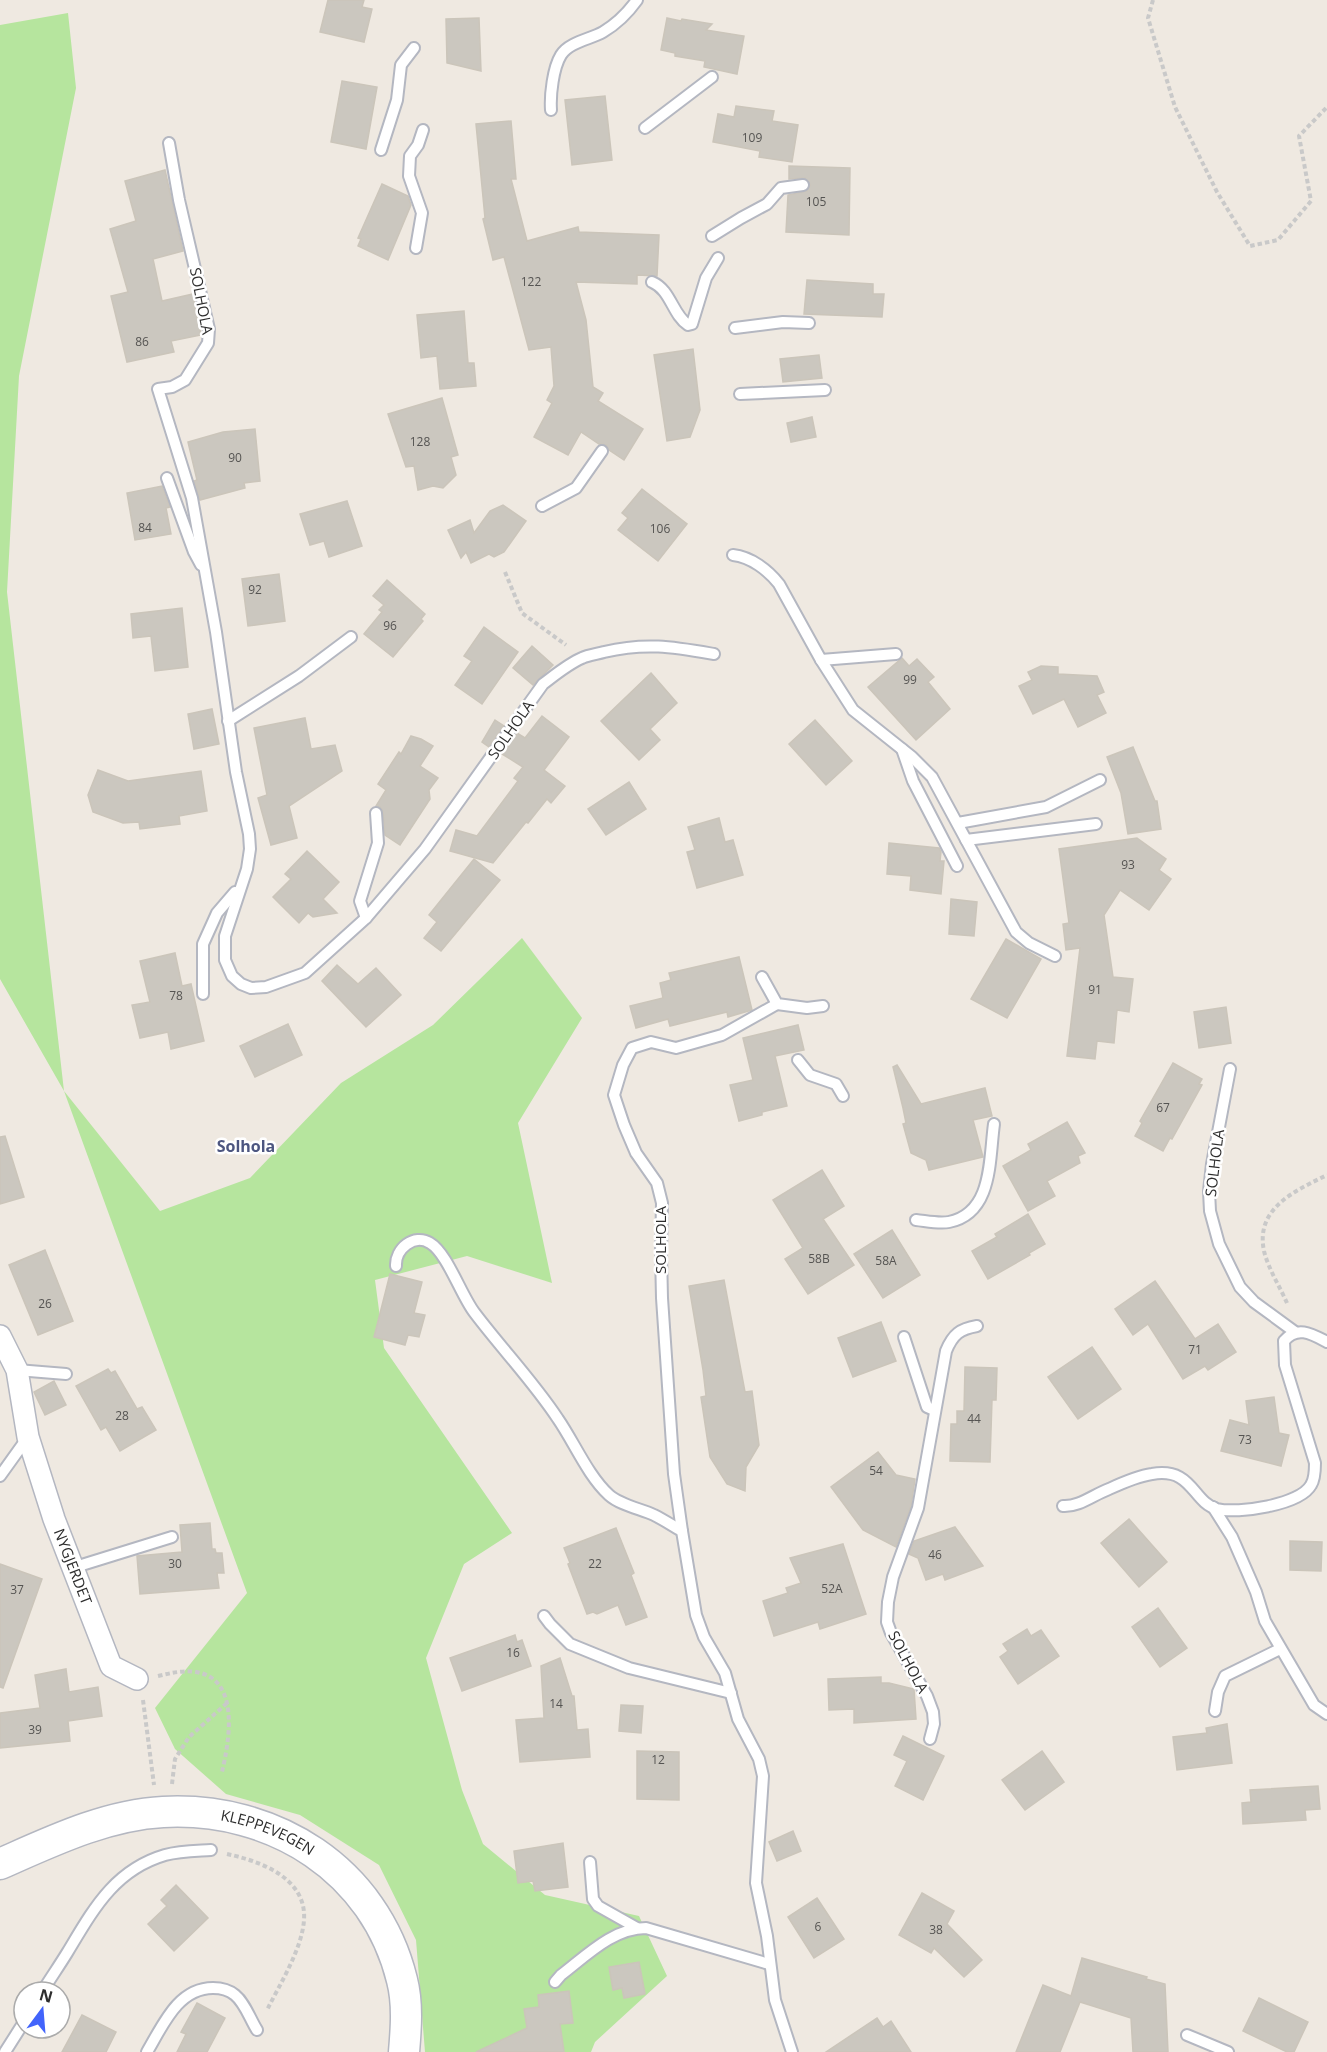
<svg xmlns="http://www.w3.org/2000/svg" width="1327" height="2052" font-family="'Open Sans',sans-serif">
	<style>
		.green { fill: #b6e59e }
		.building { fill: #cbc7bf; stroke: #cbc5ba; stroke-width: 1.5 }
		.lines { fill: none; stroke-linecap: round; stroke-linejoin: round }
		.service-casing { stroke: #b4b7c1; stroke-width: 14 }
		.minor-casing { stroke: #b4b7c1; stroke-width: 24 }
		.secondary-casing { stroke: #b4b7c1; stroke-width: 33 }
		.path { stroke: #c9c9c9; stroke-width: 4; stroke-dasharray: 4.5 3; stroke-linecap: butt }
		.service { stroke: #fff; stroke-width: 10 }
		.minor { stroke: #fff; stroke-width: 21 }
		.secondary { stroke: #fff; stroke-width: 30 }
		.labels { text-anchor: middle; stroke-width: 5; stroke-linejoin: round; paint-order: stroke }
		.number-label { font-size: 12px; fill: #555452 }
		.street-label { font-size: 15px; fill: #2e2e2e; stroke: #fff }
		.neighbourhood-label { font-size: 16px; font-weight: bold; fill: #4d5680; stroke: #fff }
	</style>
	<rect width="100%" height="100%" fill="#efe9e1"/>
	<path class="green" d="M68,13L76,88L19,376L7,592L64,1091L160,1211L250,1178L341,1083L433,1025L522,938L582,1018L518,1123L552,1283L467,1256L375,1280L384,1348L512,1533L464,1564L426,1658L462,1790L483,1844L545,1895L639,1916L667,1976L595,2042L591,2052H425L416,1940L379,1865L300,1815L226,1794L175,1749L155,1708L247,1593L64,1091L0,979V25Z"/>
	<g class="building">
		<path d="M328,0H364L362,7L372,9L364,42L320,32Z"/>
		<path d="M479,18L481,71L447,63L446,19Z"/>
		<path d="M667,18L681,21L682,19L712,24L706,30L744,36L737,74L704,67L705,61L675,56V53L661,50Z"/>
		<path d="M342,81L377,87L366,149L331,142Z"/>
		<path d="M605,96L612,160L572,165L565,100Z"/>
		<path d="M736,106L774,111L772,121L798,125L792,162L759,157L760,151L713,142L718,114L734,117Z"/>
		<path d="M511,121L516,179H511L527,241L578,227L579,232L659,235L657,276L637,275V284L576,282L586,320L593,387L603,393L598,401L643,429L624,460L609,450L606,445L599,444L581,432L568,455L534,437L552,403L547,400L554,386L551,347L529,350L504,257L493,260L483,219L485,218L476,124Z"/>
		<path d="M789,166L850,168L849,235L786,232L788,195L807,191L810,185L805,178L789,179Z"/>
		<path d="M165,170L183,251L153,259L162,301L193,294L201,335L171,341L174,352L127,362L111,296L128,292L110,229L136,221L125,181Z"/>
		<path d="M382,184L408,196L411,205L388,260L358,246L361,239L358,238Z"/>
		<path d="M807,280L873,284V294H884L882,317L804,314Z"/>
		<path d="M464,311L468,363H474L476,386L440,389L437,356L421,358L417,315Z"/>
		<path d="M693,349L700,410L690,437L667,441L654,355Z"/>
		<path d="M819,355L822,378L783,382L780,359Z"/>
		<path d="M442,398L458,455L451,457L456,475L443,488L433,486L418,490L414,466L406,467L388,414Z"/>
		<path d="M812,417L816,437L791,442L787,423Z"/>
		<path d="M255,429L260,481L244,483L245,488L200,500L194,481L197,480L188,442L223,432Z"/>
		<path d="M162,486L170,507L166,508L171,534L135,540L127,493Z"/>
		<path d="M642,489L687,524L658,561L618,530L628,518L622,513Z"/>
		<path d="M347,501L362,546L329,557L324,541L310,545L300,514Z"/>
		<path d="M503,505L526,521L504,552L494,557L489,554L471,563L466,552L461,558L448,530L470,520L474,533L490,511Z"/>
		<path d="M279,574L285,621L248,626L242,579Z"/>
		<path d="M387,580L425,614L421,619L423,621L393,657L364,634L382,612L379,610L384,605L373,596Z"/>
		<path d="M182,608L188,667L155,671L151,636L133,638L131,614Z"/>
		<path d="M484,627L518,652L482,704L455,685L472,661L464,656Z"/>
		<path d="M532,646L553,665L533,685L513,668Z"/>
		<path d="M902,658L909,666L917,659L934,677L928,682L950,709L916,740L868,687Z"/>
		<path d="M1041,666L1058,667V674L1097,676L1104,692L1097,695L1106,713L1078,727L1064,699L1033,714L1019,686L1032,680L1028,672Z"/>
		<path d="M651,673L677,703L650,729L660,740L639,760L601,721Z"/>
		<path d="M212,709L219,744L194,749L188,714Z"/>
		<path d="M542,716L569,737L544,770L565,786L551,803L547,799L528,823L526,822L493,863L450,851L456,830L477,836L518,781L514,778L523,767L502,754L517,733L525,738Z"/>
		<path d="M305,718L311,749L335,745L342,771L289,806L297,838L271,845L258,798L267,795L254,728Z"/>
		<path d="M495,720L504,726L489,747L482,742Z"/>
		<path d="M815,720L852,761L826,785L789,744Z"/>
		<path d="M411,736L421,739L433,746L420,766L438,778L429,790L430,799L400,845L385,835L383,812L380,807L376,806L386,790L378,784L399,752L401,754Z"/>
		<path d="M1133,747L1155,801H1157L1161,829L1128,834L1121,793L1107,757Z"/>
		<path d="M98,770L128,781L201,771L207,811L179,816L180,824L140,829L139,822L123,823L93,812L88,795Z"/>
		<path d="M629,782L646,809L606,835L588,809Z"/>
		<path d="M719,818L725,842L733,840L743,875L697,888L687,852L695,850L688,827Z"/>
		<path d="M1137,838L1166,859L1159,870L1171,879L1149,910L1120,890L1104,915L1113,977L1133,979L1129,1012L1117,1010L1114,1043L1097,1041L1095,1059L1067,1056L1080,948L1066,950L1063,924L1069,923L1059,849Z"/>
		<path d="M889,843L939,848L941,852L940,861H944L941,894L910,890L911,876L887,874Z"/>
		<path d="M307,851L339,882L323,899L337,913L313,917L308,913L299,923L273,897L291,879L285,874Z"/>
		<path d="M474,859L500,880L441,951L424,938L437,922L429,915Z"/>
		<path d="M951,899L977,902L974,936L949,934Z"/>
		<path d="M1006,939L1041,959L1007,1018L971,999Z"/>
		<path d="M175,953L182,986L191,984L204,1041L171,1049L168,1032L140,1038L132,1005L150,1002L140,961Z"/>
		<path d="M739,957L752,1010L728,1017L727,1012L670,1026L668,1019L636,1028L630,1006L663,998L660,983L671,980L669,973Z"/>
		<path d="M337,965L358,984L376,968L401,995L366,1027L322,981Z"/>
		<path d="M1226,1007L1231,1043L1199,1048L1194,1012Z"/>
		<path d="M288,1024L302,1055L255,1077L240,1046Z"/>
		<path d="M798,1025L804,1050L775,1056L787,1106L762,1112V1115L739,1121L730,1085L753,1080L743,1038Z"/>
		<path d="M1173,1063L1202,1079L1199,1084L1202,1085L1172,1139L1170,1138L1163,1151L1135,1136L1142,1123L1140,1121Z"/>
		<path d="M897,1065L921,1104L985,1088L992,1116L973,1120L983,1157L929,1170L926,1160L911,1153L903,1124L906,1123L903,1108L893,1067Z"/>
		<path d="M1067,1122L1085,1153L1078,1156L1080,1163L1047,1181L1055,1196L1028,1211L1003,1166L1031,1150L1028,1144Z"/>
		<path d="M5,1136L24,1197L0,1204V1137Z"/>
		<path d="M822,1170L844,1206L823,1219L854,1265L808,1294L785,1259L803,1248L773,1200Z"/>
		<path d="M1028,1214L1045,1244L1029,1253L1030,1255L988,1279L972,1251L997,1237L995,1234Z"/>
		<path d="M892,1230L920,1275L883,1298L854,1254Z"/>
		<path d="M45,1250L73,1321L38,1335L9,1265Z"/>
		<path d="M390,1274L422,1282L414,1313L425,1315L419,1337L408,1335L405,1345L374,1337Z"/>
		<path d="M724,1280L745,1392L752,1391L759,1445L746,1467L745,1491L727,1484L710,1457L701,1397L706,1396L703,1370L689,1286Z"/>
		<path d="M1155,1281L1195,1339L1218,1324L1236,1352L1208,1370L1205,1366L1183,1379L1148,1324L1133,1335L1115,1309Z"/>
		<path d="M881,1322L896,1361L853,1377L838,1338Z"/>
		<path d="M1092,1347L1121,1389L1078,1419L1048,1377Z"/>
		<path d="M965,1367L997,1368L996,1400H992L990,1462L950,1461L951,1424H957V1411H964Z"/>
		<path d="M108,1369L111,1373L115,1371L137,1409L142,1407L156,1430L120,1451L106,1427L101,1430L76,1386Z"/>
		<path d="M54,1381L66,1405L45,1415L34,1392Z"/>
		<path d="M1274,1397L1279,1433L1289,1435L1281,1466L1221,1451L1230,1420L1249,1425L1246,1401Z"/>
		<path d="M878,1452L896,1475L915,1479L911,1506L896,1547L863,1530L831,1487Z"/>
		<path d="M1129,1519L1167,1562L1139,1587L1101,1543Z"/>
		<path d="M210,1523L212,1549H215L216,1553H222L224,1573H217L219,1588L140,1594L137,1556L182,1552L180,1525Z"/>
		<path d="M955,1527L983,1566L945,1580L943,1574L926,1580L918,1558L909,1554L914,1541Z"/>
		<path d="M616,1528L634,1573L631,1575L647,1617L626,1625L618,1605L597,1614L593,1612L587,1614L568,1564L570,1563L564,1548Z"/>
		<path d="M1290,1541L1322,1542L1321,1571L1290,1570Z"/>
		<path d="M843,1544L866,1614L820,1629L818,1622L774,1636L763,1601L788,1593L786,1588L801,1583L790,1558Z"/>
		<path d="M0,1564L42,1579L3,1688L0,1687Z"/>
		<path d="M1158,1608L1187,1648L1160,1667L1132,1627Z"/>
		<path d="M1027,1629L1031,1636L1041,1630L1059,1656L1018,1684L1000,1657L1008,1651L1003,1644Z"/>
		<path d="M515,1635L517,1642L522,1640L531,1666L462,1691L450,1658Z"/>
		<path d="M560,1658L572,1696H574L577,1730L588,1729L590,1757L520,1762L516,1720L544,1718L541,1666Z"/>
		<path d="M66,1669L69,1692L98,1687L102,1716L68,1721L70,1741L0,1748V1713L40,1708L35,1675Z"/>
		<path d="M881,1677V1683H889L914,1689L916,1719L854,1723V1709L829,1710L828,1679Z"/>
		<path d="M621,1705L643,1706L641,1733L619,1731Z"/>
		<path d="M1227,1724L1232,1763L1177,1770L1173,1737L1207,1733L1206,1728Z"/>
		<path d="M903,1736L944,1756L923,1800L895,1786L907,1761L894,1755Z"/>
		<path d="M637,1751L679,1752V1800L637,1799Z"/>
		<path d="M1042,1751L1064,1782L1025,1810L1002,1780Z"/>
		<path d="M1318,1786L1320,1809L1305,1810L1306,1820L1243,1824L1242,1803L1251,1802L1250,1790Z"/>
		<path d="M793,1831L801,1851L777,1861L769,1842Z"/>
		<path d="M563,1843L568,1887L535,1891L533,1881L518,1883L514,1851Z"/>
		<path d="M176,1885L208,1918L174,1951L148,1924L167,1906L161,1900Z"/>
		<path d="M922,1893L954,1911L947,1924L982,1960L964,1977L934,1948L931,1953L899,1935Z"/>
		<path d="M817,1898L844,1939L814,1958L788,1917Z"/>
		<path d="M1082,1958L1147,1977L1146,1979L1165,1984L1168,2052H1133L1131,2018L1080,2002L1060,2052H1016L1043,1985L1071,1996Z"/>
		<path d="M639,1962L645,1994L624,1998L622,1988L613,1990L609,1967Z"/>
		<path d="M569,1991L573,2023L560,2024L564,2052H476L527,2028L524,2009L539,2007L538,1995Z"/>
		<path d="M1259,1998L1308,2022L1294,2052H1287L1243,2031Z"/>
		<path d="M197,2003L225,2018L207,2052H177L186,2034L181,2032Z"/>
		<path d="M82,2015L116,2032L106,2052H62Z"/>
		<path d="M877,2018L883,2027L891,2021L911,2052H826Z"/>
	</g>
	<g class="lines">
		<g class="service-casing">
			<g id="service">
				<path d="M551,110C550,95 553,68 561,55C569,42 591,39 603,32C618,23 627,14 637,0"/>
				<path d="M645,128L712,77"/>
				<path d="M169,143L179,200L209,329L208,343L185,380L172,387L158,389L192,498L216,632L236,772L249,834L250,849L247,869L225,936V960L232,976L241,984L251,988L266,987L305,973L366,918L425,849L543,684C555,675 568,664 582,658C588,655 597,654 604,652C646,642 673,647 714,654"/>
				<path d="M381,150L397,100L401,65L414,48"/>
				<path d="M712,236L741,218L767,204L781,188L803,185"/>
				<path d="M416,248L422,213L409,176L410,156L418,145L423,130"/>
				<path d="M652,282C671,290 672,314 688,325L692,324L706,278L718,258"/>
				<path d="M735,328L783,322L809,323"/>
				<path d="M740,394L825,390"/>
				<path d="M167,478L194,552L201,565"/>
				<path d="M542,506L576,488L602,451"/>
				<path d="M733,555C751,557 768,570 779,584L821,660L853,710L912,757L932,777L1016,932L1029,943L1055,956"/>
				<path d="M821,660L896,654"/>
				<path d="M228,721L299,676L351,637"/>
				<path d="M902,749L913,781L957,866"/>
				<path d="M958,823L1046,807L1100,780"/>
				<path d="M966,840L1096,824"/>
				<path d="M366,918L360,901L378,843L376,813"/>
				<path d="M762,977L777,1004L807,1008L823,1006"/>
				<path d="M203,994V944L217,913L235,892"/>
				<path d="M777,1004L722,1035L676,1048L651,1042L632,1048L623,1065L614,1095L624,1125L636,1153L657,1183L662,1203L661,1253L662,1298L674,1474L682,1531L696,1615L704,1637L725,1673L738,1719L759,1759L763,1776L756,1883L767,1936L775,2000L792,2052"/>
				<path d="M798,1060L810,1075L836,1084L843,1096"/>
				<path d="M1230,1069L1212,1164L1209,1191L1210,1211L1219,1244L1240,1287L1254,1302L1295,1332"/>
				<path d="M916,1220C926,1221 939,1224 949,1222C993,1213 989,1160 994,1124"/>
				<path d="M396,1266C395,1249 414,1233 430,1243C447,1253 461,1295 474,1312C501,1348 533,1381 558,1419C574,1442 588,1476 609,1495C620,1505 641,1509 654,1515C664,1520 673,1526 682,1531"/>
				<path d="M904,1337L927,1407L934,1410"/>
				<path d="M17,1370L66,1374"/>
				<path d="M0,1476L28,1437"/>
				<path d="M1063,1506C1079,1507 1093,1495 1109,1489C1122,1483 1138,1476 1152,1474C1193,1467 1192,1502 1217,1509C1238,1514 1300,1505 1311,1485C1315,1479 1315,1470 1315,1463L1285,1365L1284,1341C1297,1325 1312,1334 1327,1342"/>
				<path d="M1213,1507L1232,1537L1256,1592L1265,1621L1314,1705L1327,1714"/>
				<path d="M72,1568L172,1537"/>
				<path d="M544,1616L550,1624L570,1644L629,1668L731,1693"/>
				<path d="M1215,1711L1218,1692L1225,1676L1280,1649"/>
				<path d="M930,1739L934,1724L933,1712L927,1696L891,1633L887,1622L888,1602L893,1577L918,1508L946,1351C953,1334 960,1329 977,1326"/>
				<path d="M590,1862L593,1899L598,1906L637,1928"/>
				<path d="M555,1982L561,1975C586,1956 613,1928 646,1928L769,1964"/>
				<path d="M42,1992C50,1979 59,1966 67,1953C93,1910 114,1870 165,1855C180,1851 196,1851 211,1850"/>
				<path d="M1187,2035L1228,2052"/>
				<path d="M5,2052L24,2022"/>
				<path d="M147,2052C163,2025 178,1988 213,1988C220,1988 229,1990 235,1995C245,2003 250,2019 257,2030"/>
			</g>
		</g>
		<g class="minor-casing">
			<g id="minor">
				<path id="s1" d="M0,1336L17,1370L28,1437L54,1519L111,1666L137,1679"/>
			</g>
		</g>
		<g class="secondary-casing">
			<g id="secondary">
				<path id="s2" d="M0,1864C52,1841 106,1815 163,1812C274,1806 375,1870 402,1980C408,2003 406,2029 404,2052"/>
			</g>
		</g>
		<g class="path">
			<path d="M1153,0L1148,18L1175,107L1217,192L1250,246L1278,240L1311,201L1299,136L1327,107"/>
			<path d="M505,572L522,613L566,645"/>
			<path d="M1287,1303C1280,1287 1268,1268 1264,1251C1255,1208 1295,1191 1327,1175"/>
			<path d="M158,1676C171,1673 183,1670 196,1672C241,1679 229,1742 222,1772"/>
			<path d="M143,1700L154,1785"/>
			<path d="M172,1784L175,1759L189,1737L227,1703"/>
			<path d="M227,1854C260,1861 307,1878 304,1920C302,1949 280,1984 267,2010"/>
		</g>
		<use href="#service" class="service"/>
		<use href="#minor" class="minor"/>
		<use href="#secondary" class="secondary"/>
	</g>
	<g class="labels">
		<g class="number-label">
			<text x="752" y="142">109</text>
			<text x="816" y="206">105</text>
			<text x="531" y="286">122</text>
			<text x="142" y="346">86</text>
			<text x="420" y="446">128</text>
			<text x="235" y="462">90</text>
			<text x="145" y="532">84</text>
			<text x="660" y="533">106</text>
			<text x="255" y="594">92</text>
			<text x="390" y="630">96</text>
			<text x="910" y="684">99</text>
			<text x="1128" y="869">93</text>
			<text x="1095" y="994">91</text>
			<text x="176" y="1000">78</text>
			<text x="1163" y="1112">67</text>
			<text x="819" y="1263">58B</text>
			<text x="886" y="1265">58A</text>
			<text x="45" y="1308">26</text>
			<text x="1195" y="1354">71</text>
			<text x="122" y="1420">28</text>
			<text x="974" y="1423">44</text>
			<text x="1245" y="1444">73</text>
			<text x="876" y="1475">54</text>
			<text x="935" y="1559">46</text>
			<text x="175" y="1568">30</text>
			<text x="595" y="1568">22</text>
			<text x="832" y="1593">52A</text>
			<text x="17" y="1594">37</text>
			<text x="513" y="1657">16</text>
			<text x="556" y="1708">14</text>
			<text x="35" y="1734">39</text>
			<text x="658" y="1764">12</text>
			<text x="818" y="1931">6</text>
			<text x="936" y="1934">38</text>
		</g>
		<g class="street-label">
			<text transform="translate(201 301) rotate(79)" y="5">SOLHOLA</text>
			<text transform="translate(511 730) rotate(-55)" y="5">SOLHOLA</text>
			<text transform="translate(1215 1163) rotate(-83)" y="5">SOLHOLA</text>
			<text transform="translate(661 1240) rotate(-90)" y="5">SOLHOLA</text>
			<text dy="5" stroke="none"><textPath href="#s1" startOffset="243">NYGJERDET</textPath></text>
			<text transform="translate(908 1662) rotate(62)" y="5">SOLHOLA</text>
			<text dy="5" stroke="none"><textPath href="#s2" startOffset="280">KLEPPEVEGEN</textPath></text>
		</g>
		<g class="neighbourhood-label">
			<text x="246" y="1152">Solhola</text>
		</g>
	</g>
	<g transform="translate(42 2010) rotate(16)"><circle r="28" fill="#ffffff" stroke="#ababab" stroke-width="1.5"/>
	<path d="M0-4.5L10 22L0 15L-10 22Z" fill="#4264fb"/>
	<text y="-9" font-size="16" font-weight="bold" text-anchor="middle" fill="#2e2e2e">N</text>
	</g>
</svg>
